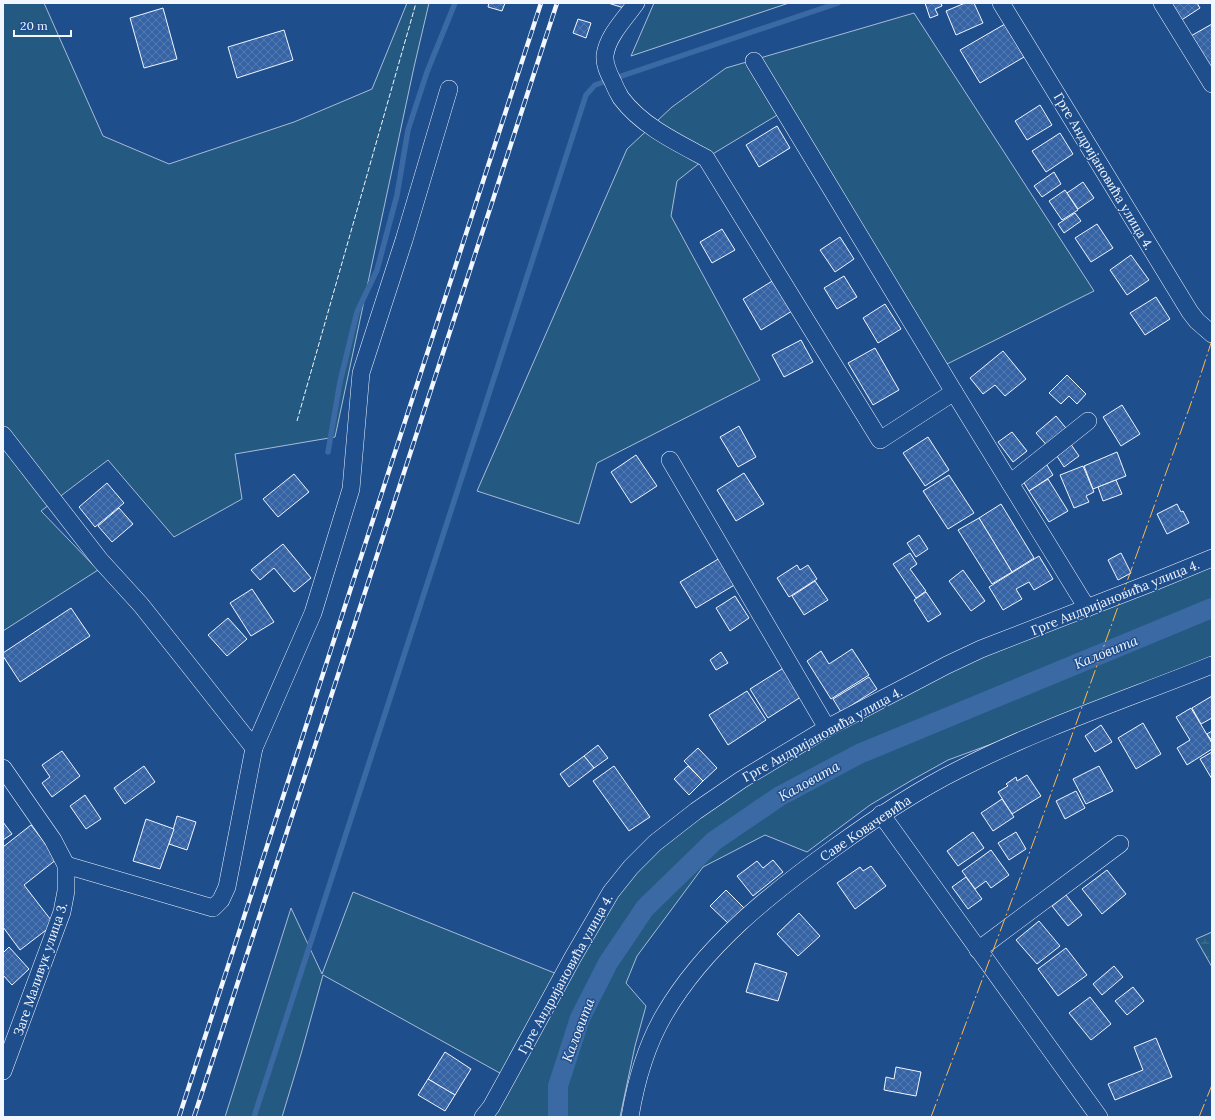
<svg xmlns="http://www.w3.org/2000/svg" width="1215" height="1120" font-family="Lora,serif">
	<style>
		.green { fill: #245a82; stroke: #a8bbd7 }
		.wetland { fill: url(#wetland-marsh); stroke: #a8bbd7 }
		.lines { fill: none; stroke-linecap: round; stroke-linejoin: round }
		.stream { stroke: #3b69a3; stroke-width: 5.5 }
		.canal { stroke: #3b69a3; stroke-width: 20 }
		.building { fill: url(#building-cross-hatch); stroke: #f2f6ff }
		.street-casing { stroke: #f2f6ff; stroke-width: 18 }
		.street { stroke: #1f4e8c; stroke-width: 17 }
		.rail-casing { stroke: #f2f6ff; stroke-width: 4.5 }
		.rail { stroke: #1f4e8c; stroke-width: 3; stroke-dasharray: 9; stroke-linecap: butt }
		.fence { stroke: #f2f6ff; stroke-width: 1; stroke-dasharray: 5 2; stroke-linecap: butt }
		.power { stroke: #ffb74d; stroke-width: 1; stroke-dasharray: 14 3 2 3; stroke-linecap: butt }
		.labels { text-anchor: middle; stroke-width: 3; stroke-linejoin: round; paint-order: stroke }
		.street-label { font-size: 13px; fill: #f2f6ff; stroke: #1f4e8c }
		.water-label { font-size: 14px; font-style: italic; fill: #f2f6ff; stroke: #1f4e8c }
	</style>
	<defs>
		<pattern id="wetland-marsh" width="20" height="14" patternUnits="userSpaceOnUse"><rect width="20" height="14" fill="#245a82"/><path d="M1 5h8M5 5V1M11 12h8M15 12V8" fill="none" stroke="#447295"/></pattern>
		<pattern id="building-cross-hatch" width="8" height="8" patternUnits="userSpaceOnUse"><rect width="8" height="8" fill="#3563a3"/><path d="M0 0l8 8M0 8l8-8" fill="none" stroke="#537ab1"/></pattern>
	</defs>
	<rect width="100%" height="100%" fill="#1f4e8c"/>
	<g class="green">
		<path d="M3,3H44L103,136L169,164L294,122L372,89L407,3H429L414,67L335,437L235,454L242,499L174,537L108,460L41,511L98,570L3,631Z"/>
		<path d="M654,3H789L631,56Z"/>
		<path d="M914,13L1094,291L939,368L784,111L706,158L677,181L671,216L760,380L597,463L579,524L477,491L627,149L672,107L726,68Z"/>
		<path d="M1212,558V663L948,760L912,780L870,805L807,852L765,835L703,867L637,956L626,983L646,1006L635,1046L620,1117H483L507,1077L323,975L301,1054L282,1117H225L291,908L322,974L353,892L562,976L611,892L741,780L947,665Z"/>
	</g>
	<path class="wetland" d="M1212,932V967L1196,939Z"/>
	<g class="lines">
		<g class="stream">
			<path d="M328,452L340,382L357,312L377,270L397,195L408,130L427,72L455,3"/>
			<path d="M254,1117L586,95L595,85L838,3"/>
		</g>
		<path class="canal" d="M558,1117V1086L580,1018L608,963L645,908L714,841L780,796L859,754L1212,608"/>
	</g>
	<g class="building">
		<path d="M489,3H505L502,11L488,7Z"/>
		<path d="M608,3H625L624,8Z"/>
		<path d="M925,3H941L942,6L935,9L938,15L930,18Z"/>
		<path d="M965,3H974L983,23L956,35L946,11Z"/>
		<path d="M1168,3H1197L1200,8L1180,21Z"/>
		<path d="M163,8L177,59L144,68L130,18Z"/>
		<path d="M578,19L591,23L586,38L573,33Z"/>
		<path d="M1005,24L1024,57L980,83L960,50Z"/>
		<path d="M1212,24V74L1189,37Z"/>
		<path d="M284,30L293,60L237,78L228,47Z"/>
		<path d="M1040,105L1052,125L1027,140L1015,121Z"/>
		<path d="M777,126L790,148L759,167L746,145Z"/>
		<path d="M1060,133L1073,154L1046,172L1032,151Z"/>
		<path d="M1054,172L1061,184L1042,197L1034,186Z"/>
		<path d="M1083,182L1094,198L1078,209L1067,193Z"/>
		<path d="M1065,190L1078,210L1062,220L1049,201Z"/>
		<path d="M1075,213L1081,221L1064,233L1058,224Z"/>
		<path d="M1097,224L1113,248L1091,262L1075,238Z"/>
		<path d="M722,229L735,250L712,263L700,242Z"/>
		<path d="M840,237L854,259L835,272L820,250Z"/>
		<path d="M1131,255L1149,280L1127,295L1110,270Z"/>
		<path d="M844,276L857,297L837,309L824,288Z"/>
		<path d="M774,280L792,311L761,330L743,299Z"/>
		<path d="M1156,297L1170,319L1145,335L1130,313Z"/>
		<path d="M885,304L901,329L878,343L863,318Z"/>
		<path d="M801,340L813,362L784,377L772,355Z"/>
		<path d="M875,348L899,390L873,405L848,363Z"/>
		<path d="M1003,351L1026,379L1005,396L995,385L983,394L970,378Z"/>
		<path d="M1067,375L1086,394L1077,404L1069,396L1061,404L1049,393Z"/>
		<path d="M1122,405L1140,434L1121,446L1103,417Z"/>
		<path d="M1056,416L1070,433L1050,449L1036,433Z"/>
		<path d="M739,426L756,457L738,467L720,437Z"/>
		<path d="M1012,432L1027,451L1013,462L998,442Z"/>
		<path d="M928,437L949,470L925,486L903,453Z"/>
		<path d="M1070,443L1079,456L1064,467L1055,453Z"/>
		<path d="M1117,452L1126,476L1093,489L1084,466Z"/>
		<path d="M636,455L657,486L631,503L611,472Z"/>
		<path d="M1045,462L1053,475L1029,491L1021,478Z"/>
		<path d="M1083,466L1094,492L1086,496L1089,502L1074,508L1060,475Z"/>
		<path d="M744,473L764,504L736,521L717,490Z"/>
		<path d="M294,474L309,492L278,517L263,499Z"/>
		<path d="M949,475L974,513L948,529L923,491Z"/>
		<path d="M1048,479L1068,511L1049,522L1029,491Z"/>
		<path d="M1116,480L1122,494L1103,501L1098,487Z"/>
		<path d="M107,483L124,503L95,527L79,507Z"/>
		<path d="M1001,504L1034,558L1012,572L979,518Z"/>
		<path d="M1177,504L1181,512L1183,511L1189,523L1167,534L1157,514Z"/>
		<path d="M119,508L133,524L112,542L98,526Z"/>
		<path d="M979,518L1012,572L992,584L958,530Z"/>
		<path d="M919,535L928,549L916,557L907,543Z"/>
		<path d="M283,544L311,578L294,592L274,568L260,580L251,570Z"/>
		<path d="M910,553L917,564L910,569L926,591L916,598L893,564Z"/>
		<path d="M1121,553L1131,573L1118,580L1108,560Z"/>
		<path d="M1039,556L1053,579L1034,590L1029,582L1016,589L1022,599L1003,610L989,587Z"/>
		<path d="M720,558L736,584L696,608L680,582Z"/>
		<path d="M797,565L800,570L808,565L817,579L789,597L777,578Z"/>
		<path d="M963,570L985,601L971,611L949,581Z"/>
		<path d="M815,581L828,600L804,615L792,596Z"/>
		<path d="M252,589L274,622L251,636L230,603Z"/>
		<path d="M926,592L941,614L928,622L914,600Z"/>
		<path d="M735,596L749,618L730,631L716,608Z"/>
		<path d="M71,608L90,636L20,682L3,656V653Z"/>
		<path d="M228,618L247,639L227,656L208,635Z"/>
		<path d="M852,649L869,675L831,699L807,661L821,651L829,664Z"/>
		<path d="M721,652L728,663L716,670L710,660Z"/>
		<path d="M785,667L804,695L768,718L750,689Z"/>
		<path d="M869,677L877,689L841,712L833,699Z"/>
		<path d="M747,691L766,720L728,745L709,715Z"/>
		<path d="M1212,696V718L1201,724L1192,708Z"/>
		<path d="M1191,708L1212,743V749L1187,765L1177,748L1190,740L1176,717Z"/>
		<path d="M1143,723L1161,754L1136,769L1118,738Z"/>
		<path d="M1101,725L1112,742L1095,752L1085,736Z"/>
		<path d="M1212,731V741L1207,734Z"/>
		<path d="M598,745L608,758L594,768L584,756Z"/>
		<path d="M698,748L717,768L703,781L684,761Z"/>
		<path d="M62,751L80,776L52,797L42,783L50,777L42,765Z"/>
		<path d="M1212,752V779L1200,759Z"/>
		<path d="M584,756L594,768L569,787L560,774Z"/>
		<path d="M144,766L155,782L125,804L114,788Z"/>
		<path d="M614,766L650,817L629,831L593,781Z"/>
		<path d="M688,766L703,781L689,795L674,779Z"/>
		<path d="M1099,766L1113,791L1086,804L1073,779Z"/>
		<path d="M1027,775L1041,796L1012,814L998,792L1008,786L1006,784L1016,777L1017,781Z"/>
		<path d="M1076,791L1085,808L1065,819L1056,801Z"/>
		<path d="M85,795L101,819L86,829L70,806Z"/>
		<path d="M1002,799L1014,817L993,831L981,813Z"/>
		<path d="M177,816L196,822L187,850L169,844Z"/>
		<path d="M146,819L174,829L160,869L133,861Z"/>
		<path d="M3,822L12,834L3,840Z"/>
		<path d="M31,825L57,859L24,885L54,924L20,950L3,927V847Z"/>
		<path d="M973,832L984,848L958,866L947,851Z"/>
		<path d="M1016,832L1026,849L1009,860L998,843Z"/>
		<path d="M991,850L1009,875L991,888L986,881L975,889L962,871Z"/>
		<path d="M773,860L783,872L753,896L737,876L757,861L763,868Z"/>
		<path d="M871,866L886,886L855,909L837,883L860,867L863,871Z"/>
		<path d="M1107,870L1126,894L1102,914L1082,889Z"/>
		<path d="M966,877L982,899L968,909L952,887Z"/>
		<path d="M726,890L744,908L729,924L710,906Z"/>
		<path d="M1066,895L1082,915L1068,926L1052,906Z"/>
		<path d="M799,913L820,936L798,956L777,934Z"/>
		<path d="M1039,921L1060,946L1037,964L1016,940Z"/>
		<path d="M9,947L29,969L12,985L3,975V953Z"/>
		<path d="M1066,948L1087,975L1058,996L1038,969Z"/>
		<path d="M755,963L787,973L778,1001L746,992Z"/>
		<path d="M1114,966L1123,977L1102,995L1093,984Z"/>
		<path d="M1133,987L1144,1001L1127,1015L1115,1001Z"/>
		<path d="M1090,997L1111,1024L1091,1040L1069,1013Z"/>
		<path d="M1156,1038L1172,1077L1115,1100L1108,1084L1143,1070L1134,1047Z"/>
		<path d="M445,1052L471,1069L455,1095L428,1079Z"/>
		<path d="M896,1067L921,1072L916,1096L884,1090L886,1077L894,1079Z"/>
		<path d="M428,1079L455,1095L445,1111L418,1095Z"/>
	</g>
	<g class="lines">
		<g class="street-casing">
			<g id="street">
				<path d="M636,3C625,19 608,35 605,55C604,65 609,74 613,82C615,87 618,93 621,98C642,126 676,142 706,158L880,440L954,392"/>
				<path d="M1001,3L1190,312L1197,321L1212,334"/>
				<path d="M1162,3L1212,84"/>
				<path d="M754,61L954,392L1087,608"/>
				<path d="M3,435L100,560L141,605L191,668L254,748"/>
				<path d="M670,460L827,728"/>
				<path d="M1010,483L1088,421"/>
				<path d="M3,768L53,840L66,865V891L62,912L3,1071"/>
				<path d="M881,814L1099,1117"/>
				<path d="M66,865L213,908L221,900L227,887L254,748L313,613L351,489L361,373L404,240L449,89"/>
				<path d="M978,950L1120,844"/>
				<path d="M483,1117L491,1107L507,1078L573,957L611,892L631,867L655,843L696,811L741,780L827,728L947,665L981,649L1156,581L1212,558"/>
				<path d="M630,1117C636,1081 646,1046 664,1015C704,946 770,894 834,848C874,819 914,792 958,770C1040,728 1127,699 1212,665"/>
			</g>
		</g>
		<use href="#street" class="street"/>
		<g class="rail-casing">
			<g id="rail">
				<path d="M179,1117L541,3"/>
				<path d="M194,1117L557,3"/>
			</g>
		</g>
		<use href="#rail" class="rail"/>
		<path class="fence" d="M297,421L416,3"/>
		<g class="power">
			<path d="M931,1117L1039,827L1195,392L1212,340"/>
			<path d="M1199,1117L1212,1085"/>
		</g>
	</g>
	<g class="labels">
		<g class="street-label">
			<text transform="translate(1104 171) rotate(59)" y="5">Грге Андријановића улица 4.</text>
			<text transform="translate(1115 597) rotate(-22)" y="5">Грге Андријановића улица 4.</text>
			<text transform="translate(822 734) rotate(-29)" y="5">Грге Андријановића улица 4.</text>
			<text transform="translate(865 828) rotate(-34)" y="5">Саве Ковачевића</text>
			<text transform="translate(40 969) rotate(-71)" y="5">Заге Маливук улица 3.</text>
			<text transform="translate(565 974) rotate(-61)" y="5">Грге Андријановића улица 4.</text>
		</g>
		<g class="water-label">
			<text transform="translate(1106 652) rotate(-22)" y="5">Каловита</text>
			<text transform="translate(809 781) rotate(-29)" y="5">Каловита</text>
			<text transform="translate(578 1030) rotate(-69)" y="5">Каловита</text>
		</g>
	</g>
	<rect width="1215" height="1120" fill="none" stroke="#f2f6ff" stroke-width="8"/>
	<path d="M14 30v6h57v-6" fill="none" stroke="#f2f6ff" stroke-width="2"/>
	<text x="20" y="30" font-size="12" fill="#f2f6ff" stroke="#1f4e8c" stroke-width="3" paint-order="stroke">20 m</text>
</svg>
